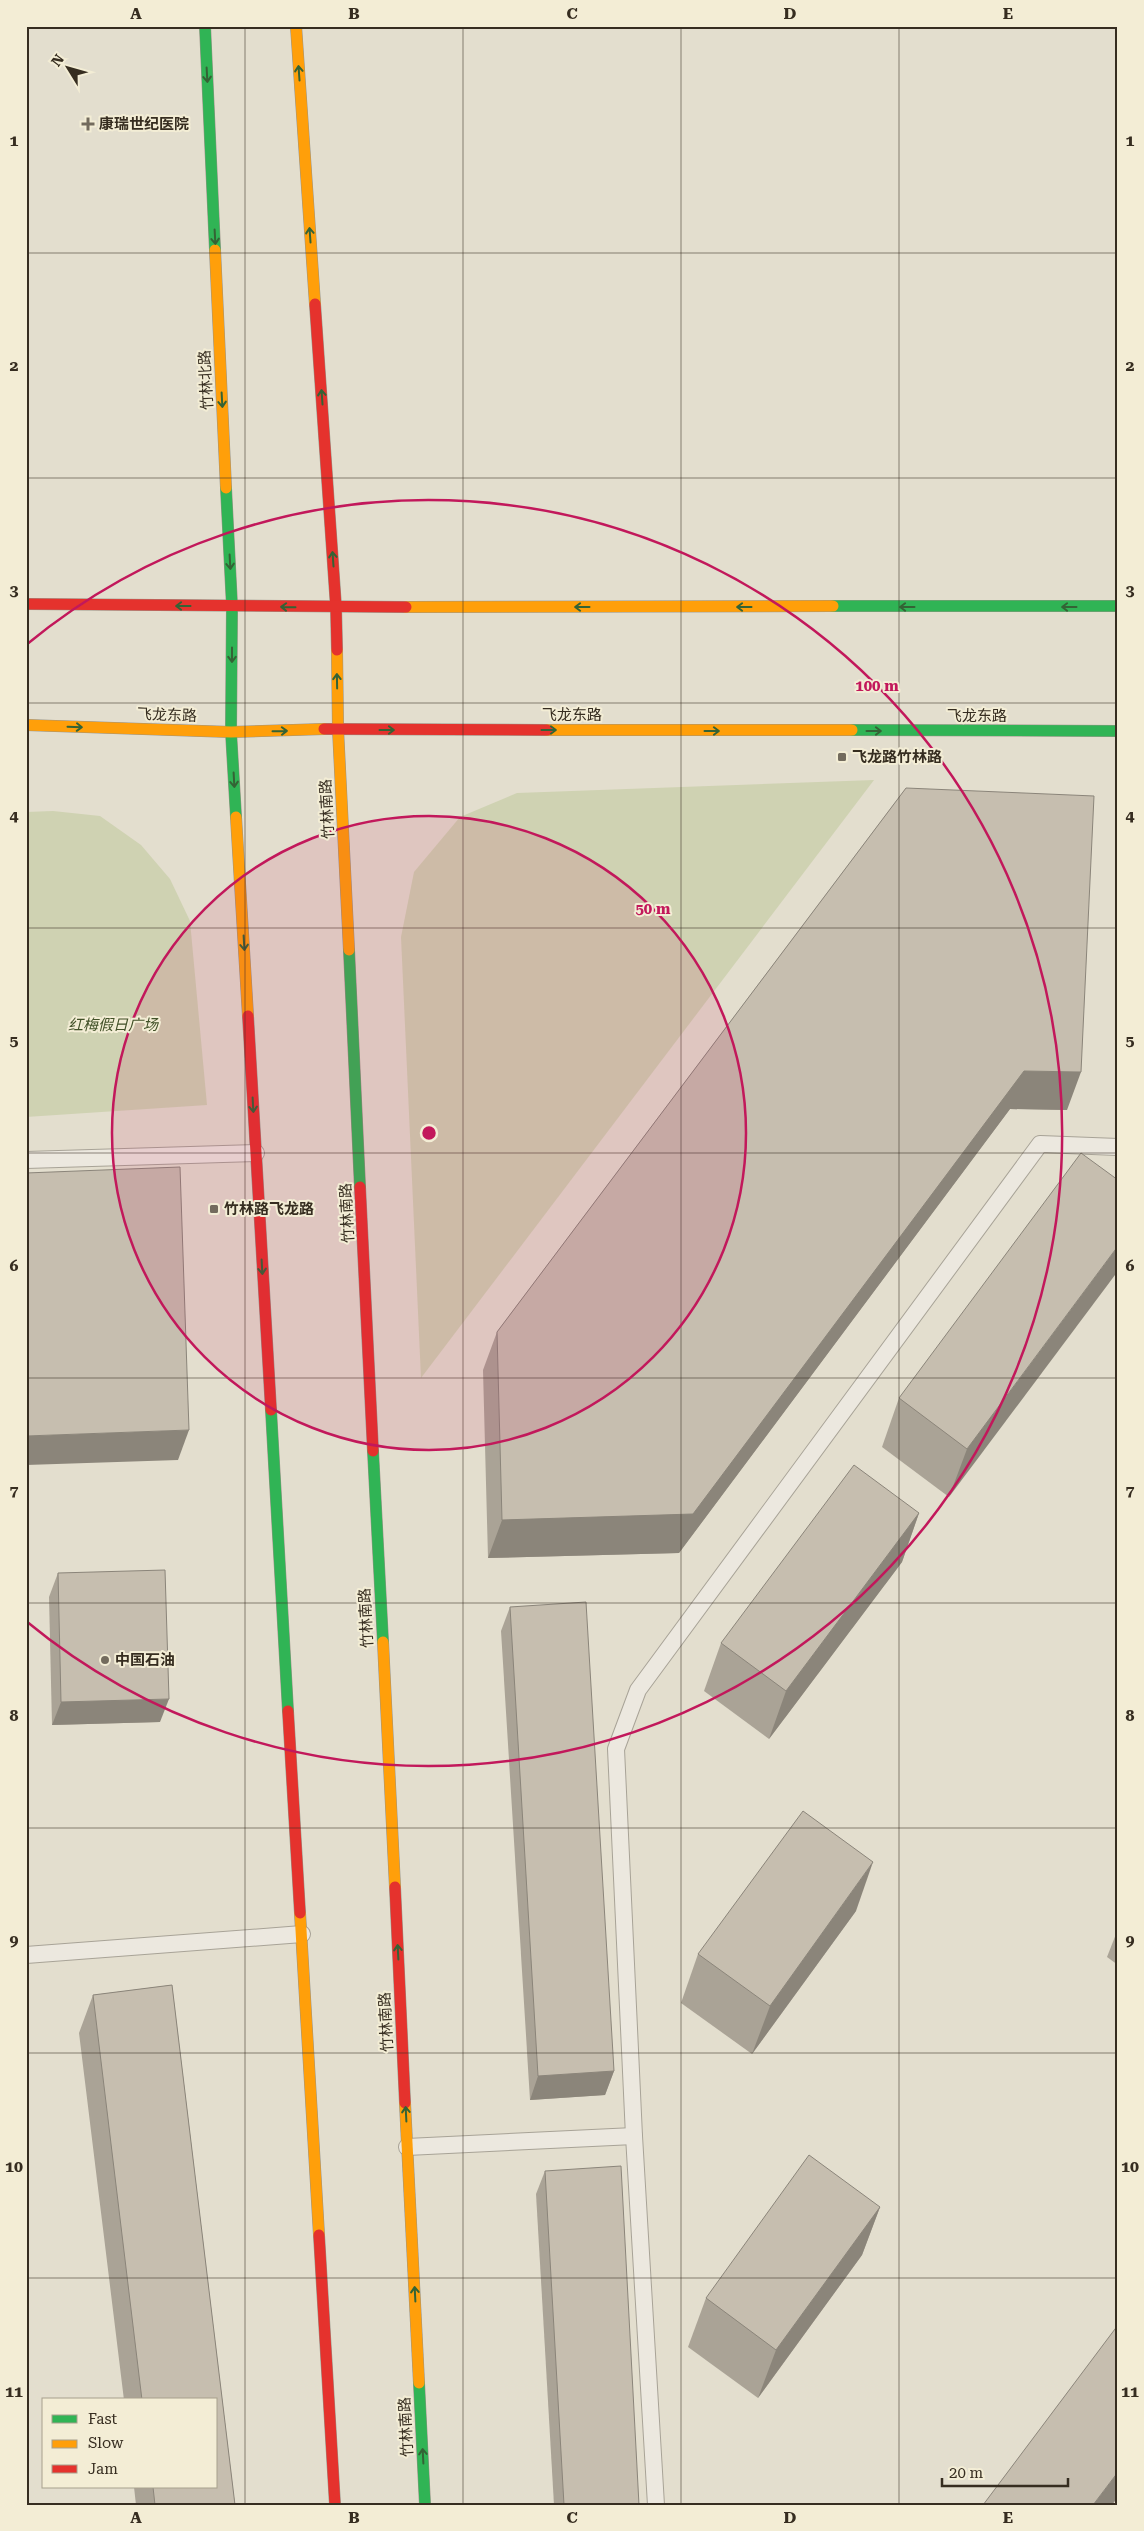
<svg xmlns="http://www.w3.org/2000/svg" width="1144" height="2531" font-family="'Roboto Serif','Noto Sans SC',serif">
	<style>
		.green { fill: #cfd2b2 }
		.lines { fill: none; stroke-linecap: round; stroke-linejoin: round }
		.lane-casing { stroke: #a8a397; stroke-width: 18 }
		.fast-casing { stroke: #989387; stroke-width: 12 }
		.slow-casing { stroke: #989387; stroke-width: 12 }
		.jam-casing { stroke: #989387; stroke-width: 12 }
		.lane { stroke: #ece8df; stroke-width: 16 }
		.fast { stroke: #30b455; stroke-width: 11 }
		.slow { stroke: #ff9f0a; stroke-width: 11 }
		.jam { stroke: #e5322d; stroke-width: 11 }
		.wall { fill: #aaa396 }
		.shaded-wall { fill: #8b857a }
		.building { fill: #c6beaf; stroke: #8b857a }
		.oneway { stroke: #346335 }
		.grid { fill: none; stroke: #362d20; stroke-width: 1; stroke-opacity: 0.55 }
		.ring { fill: none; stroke: #c2185b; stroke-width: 2.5 }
		.poi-dot { fill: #736b5d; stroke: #f3edd5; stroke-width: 2 }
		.labels { text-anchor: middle; stroke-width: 4; stroke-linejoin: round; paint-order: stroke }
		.poi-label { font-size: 15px; font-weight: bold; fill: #362d20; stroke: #f3edd5; text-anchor: start }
		.street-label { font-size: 15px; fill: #362d20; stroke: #f3edd5 }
		.park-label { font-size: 15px; font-style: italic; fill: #425128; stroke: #f3edd5 }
		.centre { fill: #c2185b; stroke: #f3edd5; stroke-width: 2.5 }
		.ring-label { font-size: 15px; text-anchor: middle; font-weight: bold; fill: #c2185b; stroke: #f3edd5; stroke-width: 4; stroke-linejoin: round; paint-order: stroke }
		.neatline { fill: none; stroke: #362d20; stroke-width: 2 }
		.grid-label { font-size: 16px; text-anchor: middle; font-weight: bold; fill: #362d20 }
	</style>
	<rect width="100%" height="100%" fill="#e3dece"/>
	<g class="green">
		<path d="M874,780L421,1378L401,937L414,872L460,817L517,793Z"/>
		<path d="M53,811L100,816L141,845L170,879L190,921L207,1105L26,1117V812Z"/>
	</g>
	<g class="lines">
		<g class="lane-casing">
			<g id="lane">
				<path d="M26,1160L256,1153"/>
				<path d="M26,1955L302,1934"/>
				<path d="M407,2147L634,2136"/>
				<path d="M656,2505L634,2136L616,1749L638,1690L1040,1144L1118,1147"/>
			</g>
		</g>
		<g class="fast-casing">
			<g id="fast">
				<path d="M205,26L215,250"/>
				<path d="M226,488L232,606L231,732L236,817"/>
				<path d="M833,606H1118"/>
				<path d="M852,730L1118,731"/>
				<path d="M349,950L360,1187"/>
				<path d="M271,1410L288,1711"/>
				<path d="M373,1451L383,1642"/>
				<path d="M419,2383L425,2505"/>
			</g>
		</g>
		<g class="slow-casing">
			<g id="slow">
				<path d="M296,26L315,304"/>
				<path d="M215,250L226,488"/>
				<path d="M406,607L833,606"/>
				<path d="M337,650L338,729L349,950"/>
				<path d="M26,725L231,732L324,729"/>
				<path d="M547,730H852"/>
				<path d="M236,817L248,1016"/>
				<path d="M383,1642L395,1887"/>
				<path d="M300,1913L319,2235"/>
				<path d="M405,2103L419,2383"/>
			</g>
		</g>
		<g class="jam-casing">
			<g id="jam">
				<path d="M315,304L336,607L337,650"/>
				<path d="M26,604L406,607"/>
				<path d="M324,729L547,730"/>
				<path d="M248,1016L271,1410"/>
				<path d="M360,1187L373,1451"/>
				<path d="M288,1711L300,1913"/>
				<path d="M395,1887L405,2103"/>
				<path d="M319,2235L335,2505"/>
			</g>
		</g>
		<use href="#lane" class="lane"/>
		<use href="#fast" class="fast"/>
		<use href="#slow" class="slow"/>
		<use href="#jam" class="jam"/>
	</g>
	<g class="wall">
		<path d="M906,788L1067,1110L1010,1109L679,1553L488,1558L483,1370L497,1332Z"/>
		<path d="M1118,1180L949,1497L882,1447L899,1398Z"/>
		<path d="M919,1513L902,1562L769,1739L704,1691L721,1643Z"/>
		<path d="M58,1573L160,1722L52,1725L49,1597Z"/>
		<path d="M510,1607L614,2071L605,2095L530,2100L501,1631Z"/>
		<path d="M856,1911L752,2054L681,2003L698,1954Z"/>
		<path d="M1118,1929V1965L1107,1957Z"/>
		<path d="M172,1985L235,2505H136L134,2487H216V2400H124L79,2033L93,1995Z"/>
		<path d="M545,2171L639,2505H554L536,2194Z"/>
		<path d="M880,2207L862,2255L758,2398L688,2347L706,2298Z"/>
	</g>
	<g class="shaded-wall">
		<path d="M1024,1071L1081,1072L1067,1110L1010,1109L679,1553L488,1558L502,1520Z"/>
		<path d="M1118,1246V1271L949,1497L967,1449Z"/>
		<path d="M189,1430L178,1460L26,1465V1436Z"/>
		<path d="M919,1513L902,1562L769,1739L786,1691Z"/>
		<path d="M169,1699L160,1722L52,1725L61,1702Z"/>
		<path d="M873,1862L856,1911L752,2054L770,2006Z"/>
		<path d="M614,2071L605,2095L530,2100L538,2076Z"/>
		<path d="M880,2207L862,2255L758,2398L776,2350Z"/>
		<path d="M1118,2472V2497L1112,2505H1093Z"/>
	</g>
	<g class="building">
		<path d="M906,788L1094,796L1081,1072L1024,1071L693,1514L502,1520L497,1332Z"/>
		<path d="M1081,1153L1118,1180V1246L967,1449L899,1398Z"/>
		<path d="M180,1167L189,1430L26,1436V1173Z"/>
		<path d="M854,1465L919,1513L786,1691L721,1643Z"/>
		<path d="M165,1570L169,1699L61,1702L58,1573Z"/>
		<path d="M586,1602L614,2071L538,2076L510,1607Z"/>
		<path d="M803,1811L873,1862L770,2006L698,1954Z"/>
		<path d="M172,1985L235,2505H155L153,2487H216V2400H142L93,1995Z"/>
		<path d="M809,2155L880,2207L776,2350L706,2298Z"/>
		<path d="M621,2166L639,2505H564L545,2171Z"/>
		<path d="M1118,2325V2472L1093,2505H983Z"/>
	</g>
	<defs><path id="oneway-shaft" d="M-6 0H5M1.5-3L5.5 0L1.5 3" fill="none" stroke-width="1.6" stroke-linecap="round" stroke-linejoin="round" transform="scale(1.25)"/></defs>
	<g class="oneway">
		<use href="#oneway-shaft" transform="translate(299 73) rotate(-94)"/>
		<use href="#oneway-shaft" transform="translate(207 75) rotate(87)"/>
		<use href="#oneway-shaft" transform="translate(310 235) rotate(-94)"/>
		<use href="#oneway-shaft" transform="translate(215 237) rotate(87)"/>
		<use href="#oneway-shaft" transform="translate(322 397) rotate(-94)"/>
		<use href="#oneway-shaft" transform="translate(222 400) rotate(87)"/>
		<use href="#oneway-shaft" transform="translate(333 559) rotate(-94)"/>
		<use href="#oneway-shaft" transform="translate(230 562) rotate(87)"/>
		<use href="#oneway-shaft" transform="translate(183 606) rotate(-180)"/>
		<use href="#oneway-shaft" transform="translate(288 607) rotate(-179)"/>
		<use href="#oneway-shaft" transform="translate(582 607) rotate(180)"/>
		<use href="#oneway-shaft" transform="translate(744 607) rotate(180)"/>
		<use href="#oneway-shaft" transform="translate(907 607) rotate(180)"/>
		<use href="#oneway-shaft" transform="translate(1069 607) rotate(180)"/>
		<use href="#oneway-shaft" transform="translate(232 655) rotate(90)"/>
		<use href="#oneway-shaft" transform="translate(337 681) rotate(-91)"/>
		<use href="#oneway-shaft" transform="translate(75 727) rotate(2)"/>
		<use href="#oneway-shaft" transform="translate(387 730)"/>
		<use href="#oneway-shaft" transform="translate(549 730)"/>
		<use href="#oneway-shaft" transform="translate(280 731) rotate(-1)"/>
		<use href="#oneway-shaft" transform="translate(712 731)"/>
		<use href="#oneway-shaft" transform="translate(874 731)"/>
		<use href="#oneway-shaft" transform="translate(234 780) rotate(87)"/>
		<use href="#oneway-shaft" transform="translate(244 943) rotate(87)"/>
		<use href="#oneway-shaft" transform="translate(253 1105) rotate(87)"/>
		<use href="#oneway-shaft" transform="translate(262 1267) rotate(87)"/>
		<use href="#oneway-shaft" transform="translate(398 1952) rotate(-93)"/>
		<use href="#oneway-shaft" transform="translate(406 2114) rotate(-93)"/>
		<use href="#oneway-shaft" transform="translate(415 2294) rotate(-93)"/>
		<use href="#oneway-shaft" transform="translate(423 2456) rotate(-93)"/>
	</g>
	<path class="grid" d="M245,26V2505M463,26V2505M681,26V2505M899,26V2505M26,253H1118M26,478H1118M26,703H1118M26,928H1118M26,1153H1118M26,1378H1118M26,1603H1118M26,1828H1118M26,2053H1118M26,2278H1118"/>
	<circle cx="429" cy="1133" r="317" fill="#c2185b" fill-opacity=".12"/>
	<g class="ring">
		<circle cx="429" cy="1133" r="317"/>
		<path d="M26 645A633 633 0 1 1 26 1621"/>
	</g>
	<g class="poi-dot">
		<path d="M85.5 116.5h5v5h5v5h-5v5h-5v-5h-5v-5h5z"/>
		<rect x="837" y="752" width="10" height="10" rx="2.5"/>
		<rect x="209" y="1204" width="10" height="10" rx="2.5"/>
		<circle cx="105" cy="1660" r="5"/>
	</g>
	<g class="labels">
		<g class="poi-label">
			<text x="99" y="129">康瑞世纪医院</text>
			<text x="852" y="762">飞龙路竹林路</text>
			<text x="224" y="1214">竹林路飞龙路</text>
			<text x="115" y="1665">中国石油</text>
		</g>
		<g class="street-label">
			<text transform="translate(206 380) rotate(-93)" y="5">竹林北路</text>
			<text transform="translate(167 715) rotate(2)" y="5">飞龙东路</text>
			<text x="572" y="720">飞龙东路</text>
			<text x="977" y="721">飞龙东路</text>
			<text transform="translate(327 809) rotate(-93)" y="5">竹林南路</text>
			<text transform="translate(347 1213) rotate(-93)" y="5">竹林南路</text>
			<text transform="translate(366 1618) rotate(-93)" y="5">竹林南路</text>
			<text transform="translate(386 2022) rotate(-93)" y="5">竹林南路</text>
			<text transform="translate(406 2427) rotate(-93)" y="5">竹林南路</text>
		</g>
		<g class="park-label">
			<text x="113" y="1030">红梅假日广场</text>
		</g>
	</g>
	<circle cx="429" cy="1133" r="8" class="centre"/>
	<g class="ring-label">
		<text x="877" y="691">100 m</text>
		<text x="653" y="914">50 m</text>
	</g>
	<rect width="1144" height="2531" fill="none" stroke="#f3edd5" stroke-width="55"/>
	<rect x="42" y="2398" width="175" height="90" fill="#f3edd5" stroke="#a7a08d"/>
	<rect x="52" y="2415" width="25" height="8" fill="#30b455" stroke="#a7a08d"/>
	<text x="88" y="2424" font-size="15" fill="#362d20">Fast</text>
	<rect x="52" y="2440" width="25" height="8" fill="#ff9f0a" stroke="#a7a08d"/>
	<text x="88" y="2448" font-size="15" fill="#362d20">Slow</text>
	<rect x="52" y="2465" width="25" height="8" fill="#e5322d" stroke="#a7a08d"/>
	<text x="88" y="2474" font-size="15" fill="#362d20">Jam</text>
	<g transform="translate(68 68) rotate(307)" stroke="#f3edd5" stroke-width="4" paint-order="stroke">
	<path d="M0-4L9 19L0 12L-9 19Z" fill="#362d20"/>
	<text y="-8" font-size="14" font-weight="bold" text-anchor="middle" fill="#362d20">N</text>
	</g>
	<path d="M942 2478v8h126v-8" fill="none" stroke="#362d20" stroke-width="2.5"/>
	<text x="949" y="2478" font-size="15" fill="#362d20" stroke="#f3edd5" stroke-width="4" paint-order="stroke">20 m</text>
	<rect x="28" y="28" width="1088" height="2476" class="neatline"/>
	<g class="grid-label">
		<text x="136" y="19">A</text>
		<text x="354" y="19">B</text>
		<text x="572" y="19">C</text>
		<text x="790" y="19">D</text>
		<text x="1008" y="19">E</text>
		<text x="14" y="146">1</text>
		<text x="1130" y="146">1</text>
		<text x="14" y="371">2</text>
		<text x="1130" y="371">2</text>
		<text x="14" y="596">3</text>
		<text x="1130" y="596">3</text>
		<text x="14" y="821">4</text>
		<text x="1130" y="821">4</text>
		<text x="14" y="1046">5</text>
		<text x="1130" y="1046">5</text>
		<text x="14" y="1271">6</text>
		<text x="1130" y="1271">6</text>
		<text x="14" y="1496">7</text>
		<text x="1130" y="1496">7</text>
		<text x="14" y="1721">8</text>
		<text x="1130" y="1721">8</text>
		<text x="14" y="1946">9</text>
		<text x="1130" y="1946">9</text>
		<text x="14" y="2172">10</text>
		<text x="1130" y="2172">10</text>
		<text x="14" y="2397">11</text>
		<text x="1130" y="2397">11</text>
		<text x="136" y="2523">A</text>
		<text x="354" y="2523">B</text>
		<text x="572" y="2523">C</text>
		<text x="790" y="2523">D</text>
		<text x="1008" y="2523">E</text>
	</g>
</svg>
